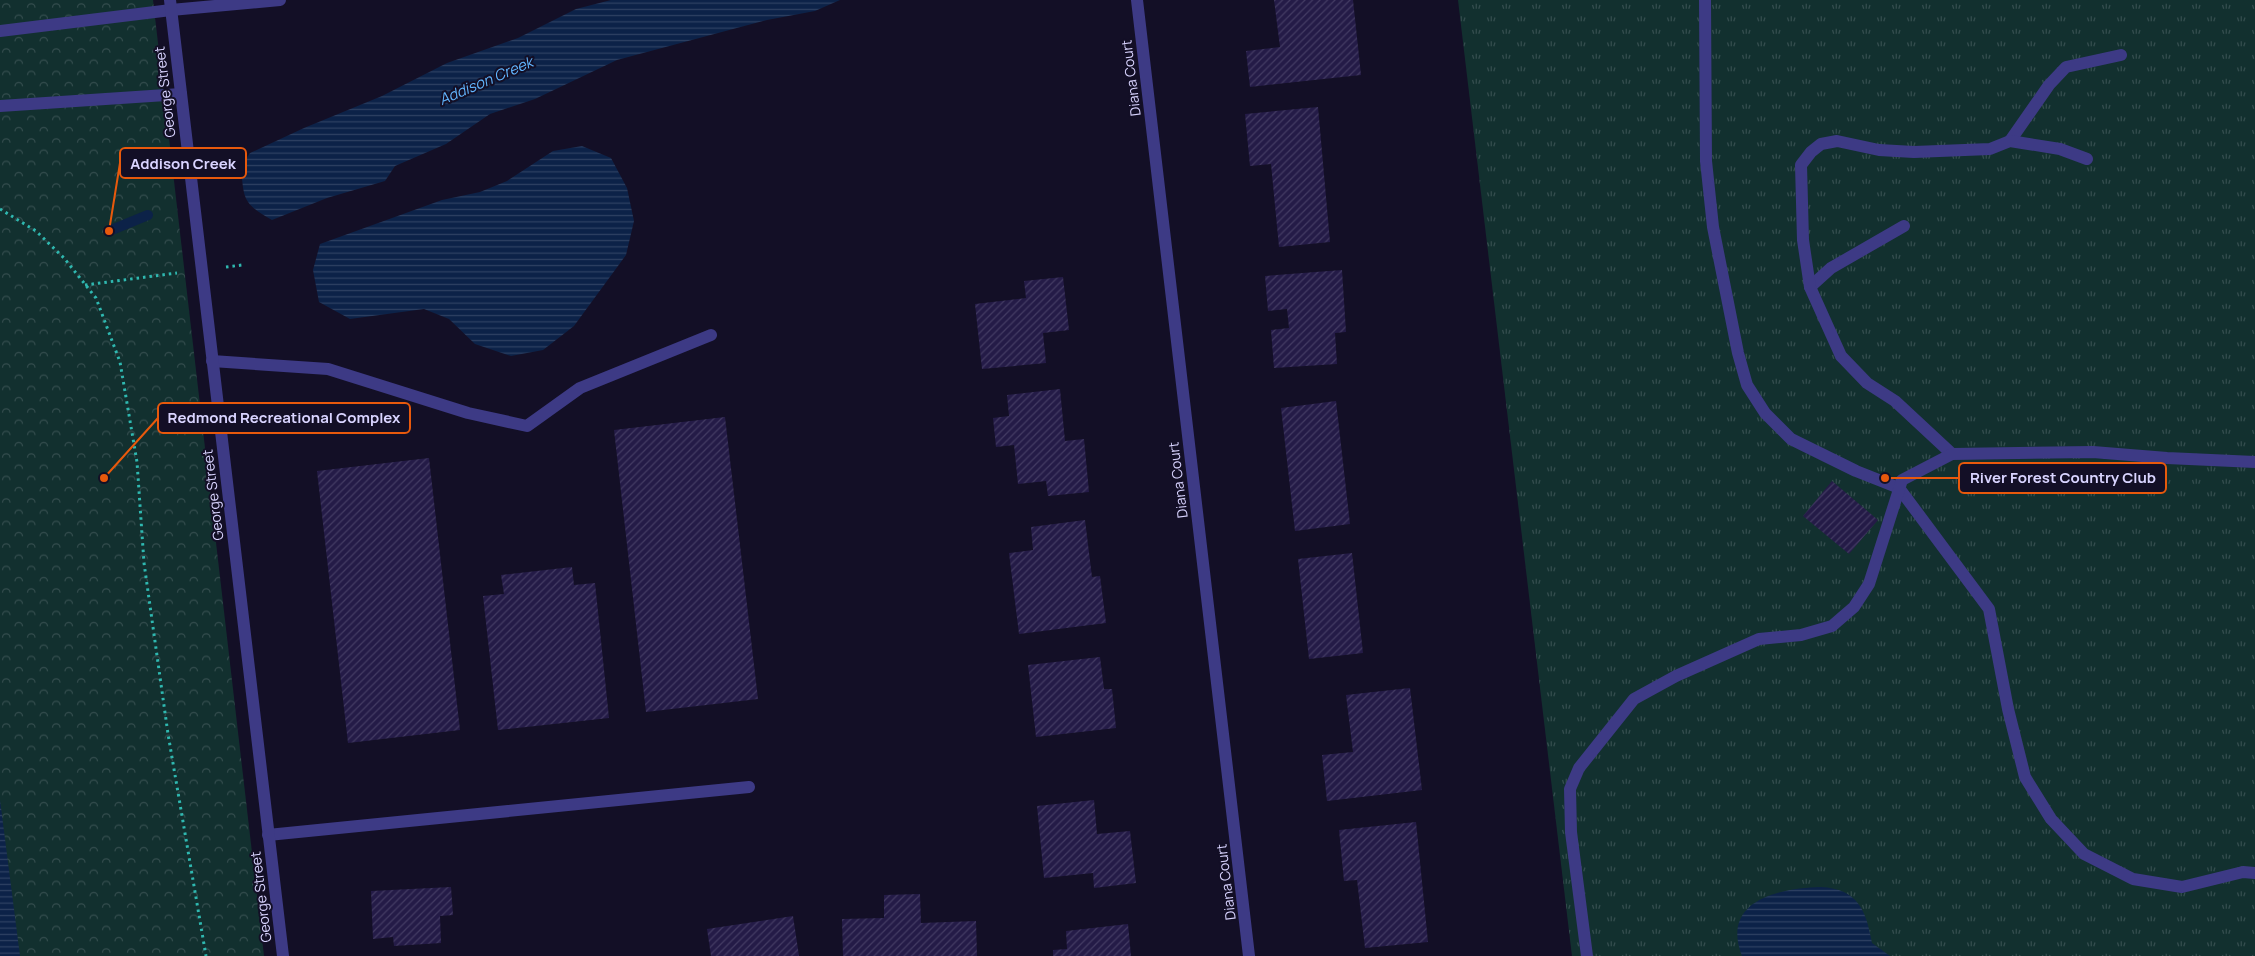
<svg xmlns="http://www.w3.org/2000/svg" width="2255" height="956" font-family="Manrope,sans-serif">
	<style>
		.grass { fill: url(#grass-tufts) }
		.park { fill: url(#park-crowns) }
		.water { fill: url(#water-rules) }
		.lines { fill: none; stroke-linecap: round; stroke-linejoin: round }
		.stream { stroke: #0c2248; stroke-width: 10 }
		.building { fill: url(#building-hatch) }
		.path { stroke: #2fb8b0; stroke-width: 3; stroke-dasharray: 2.5 4; stroke-linecap: butt }
		.service { stroke: #3d3a85; stroke-width: 12 }
		.minor { stroke: #3d3a85; stroke-width: 12 }
		.tertiary { stroke: #3d3a85; stroke-width: 12 }
		.labels { text-anchor: middle; stroke-width: 4; stroke-linejoin: round; paint-order: stroke }
		.street-label { font-size: 14px; fill: #d9d4ff; stroke: #130f26 }
		.water-label { font-size: 15px; font-style: italic; fill: #62b6ff; stroke: #130f26 }
		.leader { fill: none; stroke: #e8590c; stroke-width: 2 }
		.callout-dot { fill: #e8590c; stroke: #130f26; stroke-width: 2 }
		.callout { fill: #130f26; stroke: #e8590c; stroke-width: 2 }
		.callout-label { font-size: 15px; text-anchor: middle; font-weight: bold; fill: #d9d4ff }
	</style>
	<defs>
		<pattern id="grass-tufts" width="24" height="20" patternUnits="userSpaceOnUse" patternTransform="scale(1.25)"><rect width="24" height="20" fill="#12302f"/><path d="M3 7l-1-3M5 7V3M7 7l1-3M15 17l-1-3M17 17v-4M19 17l1-3" fill="none" stroke="#344d4e"/></pattern>
		<pattern id="park-crowns" width="20" height="18" patternUnits="userSpaceOnUse" patternTransform="scale(1.25)"><rect width="20" height="18" fill="#12302f"/><path d="M2 6a3 3 0 1 1 6 0M12 15a3 3 0 1 1 6 0" fill="none" stroke="#344d4e"/></pattern>
		<pattern id="water-rules" width="6" height="5" patternUnits="userSpaceOnUse" patternTransform="scale(1.25)"><rect width="6" height="5" fill="#0c2248"/><path d="M0 2.5h6" fill="none" stroke="#2f4163"/></pattern>
		<pattern id="building-hatch" width="6" height="6" patternUnits="userSpaceOnUse" patternTransform="scale(1.25)"><rect width="6" height="6" fill="#241b47"/><path d="M-1 1l2-2M0 6l6-6M5 7l2-2" fill="none" stroke="#433b63"/></pattern>
	</defs>
	<rect width="100%" height="100%" fill="#130f26"/>
	<path class="grass" d="M1458,0H2255V956H1572Z"/>
	<path class="park" d="M0,0H153L264,956H0Z"/>
	<g class="water">
		<path d="M611,0H840L815,11L767,20L617,60L535,99L490,114L446,144L395,166L385,181L327,198L272,220C242,203 244,199 241,166L250,153L304,128L382,96L447,63L518,38L576,9Z"/>
		<path d="M582,146L611,158L627,188L634,221L626,255L574,326L543,350L511,356L475,344L449,319L424,309L350,319L319,302L313,270L320,244L442,200L480,192L507,181L553,151Z"/>
		<path d="M0,800L20,956H0Z"/>
		<path d="M1821,887C1858,889 1866,910 1872,943L1890,956H1742C1720,900 1780,888 1821,887Z"/>
	</g>
	<g class="lines">
		<path class="stream" d="M109,231L148,215"/>
	</g>
	<g class="building">
		<path d="M1274,0H1353L1361,75L1250,87L1246,51L1280,47Z"/>
		<path d="M1318,107L1330,242L1279,247L1271,164L1250,166L1245,114Z"/>
		<path d="M1342,270L1346,332L1335,333L1337,364L1274,368L1271,330L1289,328L1287,309L1268,311L1265,276Z"/>
		<path d="M1063,277L1069,330L1043,333L1046,363L982,369L975,304L1026,298L1024,281Z"/>
		<path d="M1060,389L1065,441L1084,439L1089,492L1048,496L1046,481L1018,484L1014,445L996,447L993,418L1009,416L1007,395Z"/>
		<path d="M1336,401L1350,524L1295,531L1281,408Z"/>
		<path d="M725,417L758,699L646,712L614,430Z"/>
		<path d="M429,458L460,730L348,743L317,471Z"/>
		<path d="M1832,481L1878,520L1849,554L1803,516Z"/>
		<path d="M1085,520L1092,577L1100,576L1106,623L1019,634L1009,553L1033,550L1031,527Z"/>
		<path d="M1352,553L1363,653L1309,659L1298,559Z"/>
		<path d="M572,567L574,585L595,583L609,718L498,730L483,596L504,594L501,575Z"/>
		<path d="M1100,657L1104,689H1112L1116,728L1036,737L1028,665Z"/>
		<path d="M1410,688L1422,790L1327,801L1322,755L1353,752L1346,695Z"/>
		<path d="M1094,800L1097,834L1130,831L1136,883L1094,888L1093,873L1044,878L1037,806Z"/>
		<path d="M1416,822L1428,942L1365,948L1357,880L1344,881L1339,830Z"/>
		<path d="M451,887L453,915L440,916L441,943L394,946L393,937L373,939L371,891Z"/>
		<path d="M920,894L921,923L976,921L977,956H843L842,919L884,918V895Z"/>
		<path d="M793,916L799,956H711L707,929Z"/>
		<path d="M1128,924L1131,956H1053V950L1067,949L1066,931Z"/>
	</g>
	<g class="lines">
		<g class="path">
			<path d="M0,209L36,231L64,258L96,298L120,362L137,462L144,563L168,734L206,956"/>
			<path d="M226,267L242,265"/>
			<path d="M85,285L177,273"/>
		</g>
		<g class="service">
			<path d="M1705,0L1706,161L1713,227L1738,353L1747,385L1765,413L1791,439L1856,471L1899,488L1989,609L2008,709L2025,777L2051,819L2084,854L2133,879L2182,887L2243,872L2255,873"/>
			<path d="M0,31L171,10L280,0"/>
			<path d="M0,106L181,94"/>
			<path d="M2010,141L2049,85L2066,67L2121,55"/>
			<path d="M1810,287L1831,268L1904,226"/>
			<path d="M212,361L328,369L468,413L527,426L580,388L711,335"/>
			<path d="M1952,454L1895,401L1867,383L1841,356L1810,287L1803,240L1801,165L1811,152L1821,144L1837,141L1879,150L1914,152L1990,149L2010,141L2060,149L2087,159"/>
			<path d="M268,835L749,787"/>
			<path d="M1587,956L1571,832L1570,789L1579,768L1634,699L1676,676L1759,639L1801,635L1832,626L1854,607L1869,584L1902,480L1952,454L2093,452L2167,458L2255,462"/>
		</g>
		<path class="minor" d="M1137,0L1249,956"/>
		<path class="tertiary" d="M170,0L283,956"/>
	</g>
	<g class="labels">
		<g class="street-label">
			<text transform="translate(1131 78) rotate(-97)" y="5">Diana Court</text>
			<text transform="translate(165 92) rotate(-97)" y="5">George Street</text>
			<text transform="translate(1178 480) rotate(-97)" y="5">Diana Court</text>
			<text transform="translate(213 495) rotate(-97)" y="5">George Street</text>
			<text transform="translate(1226 882) rotate(-97)" y="5">Diana Court</text>
			<text transform="translate(261 897) rotate(-97)" y="5">George Street</text>
		</g>
		<g class="water-label">
			<text transform="translate(486 81) rotate(-23)" y="5">Addison Creek</text>
		</g>
	</g>
	<path class="leader" d="M109 231L120 163M104 478L158 418M1885 478L1959 478"/>
	<g class="callout-dot">
		<circle cx="109" cy="231" r="5"/>
		<circle cx="104" cy="478" r="5"/>
		<circle cx="1885" cy="478" r="5"/>
	</g>
	<g class="callout">
		<rect x="120" y="148" width="126" height="30" rx="5"/>
		<rect x="158" y="403" width="252" height="30" rx="5"/>
		<rect x="1959" y="463" width="207" height="30" rx="5"/>
	</g>
	<g class="callout-label">
		<text x="183" y="169">Addison Creek</text>
		<text x="284" y="423">Redmond Recreational Complex</text>
		<text x="2063" y="483">River Forest Country Club</text>
	</g>
</svg>
